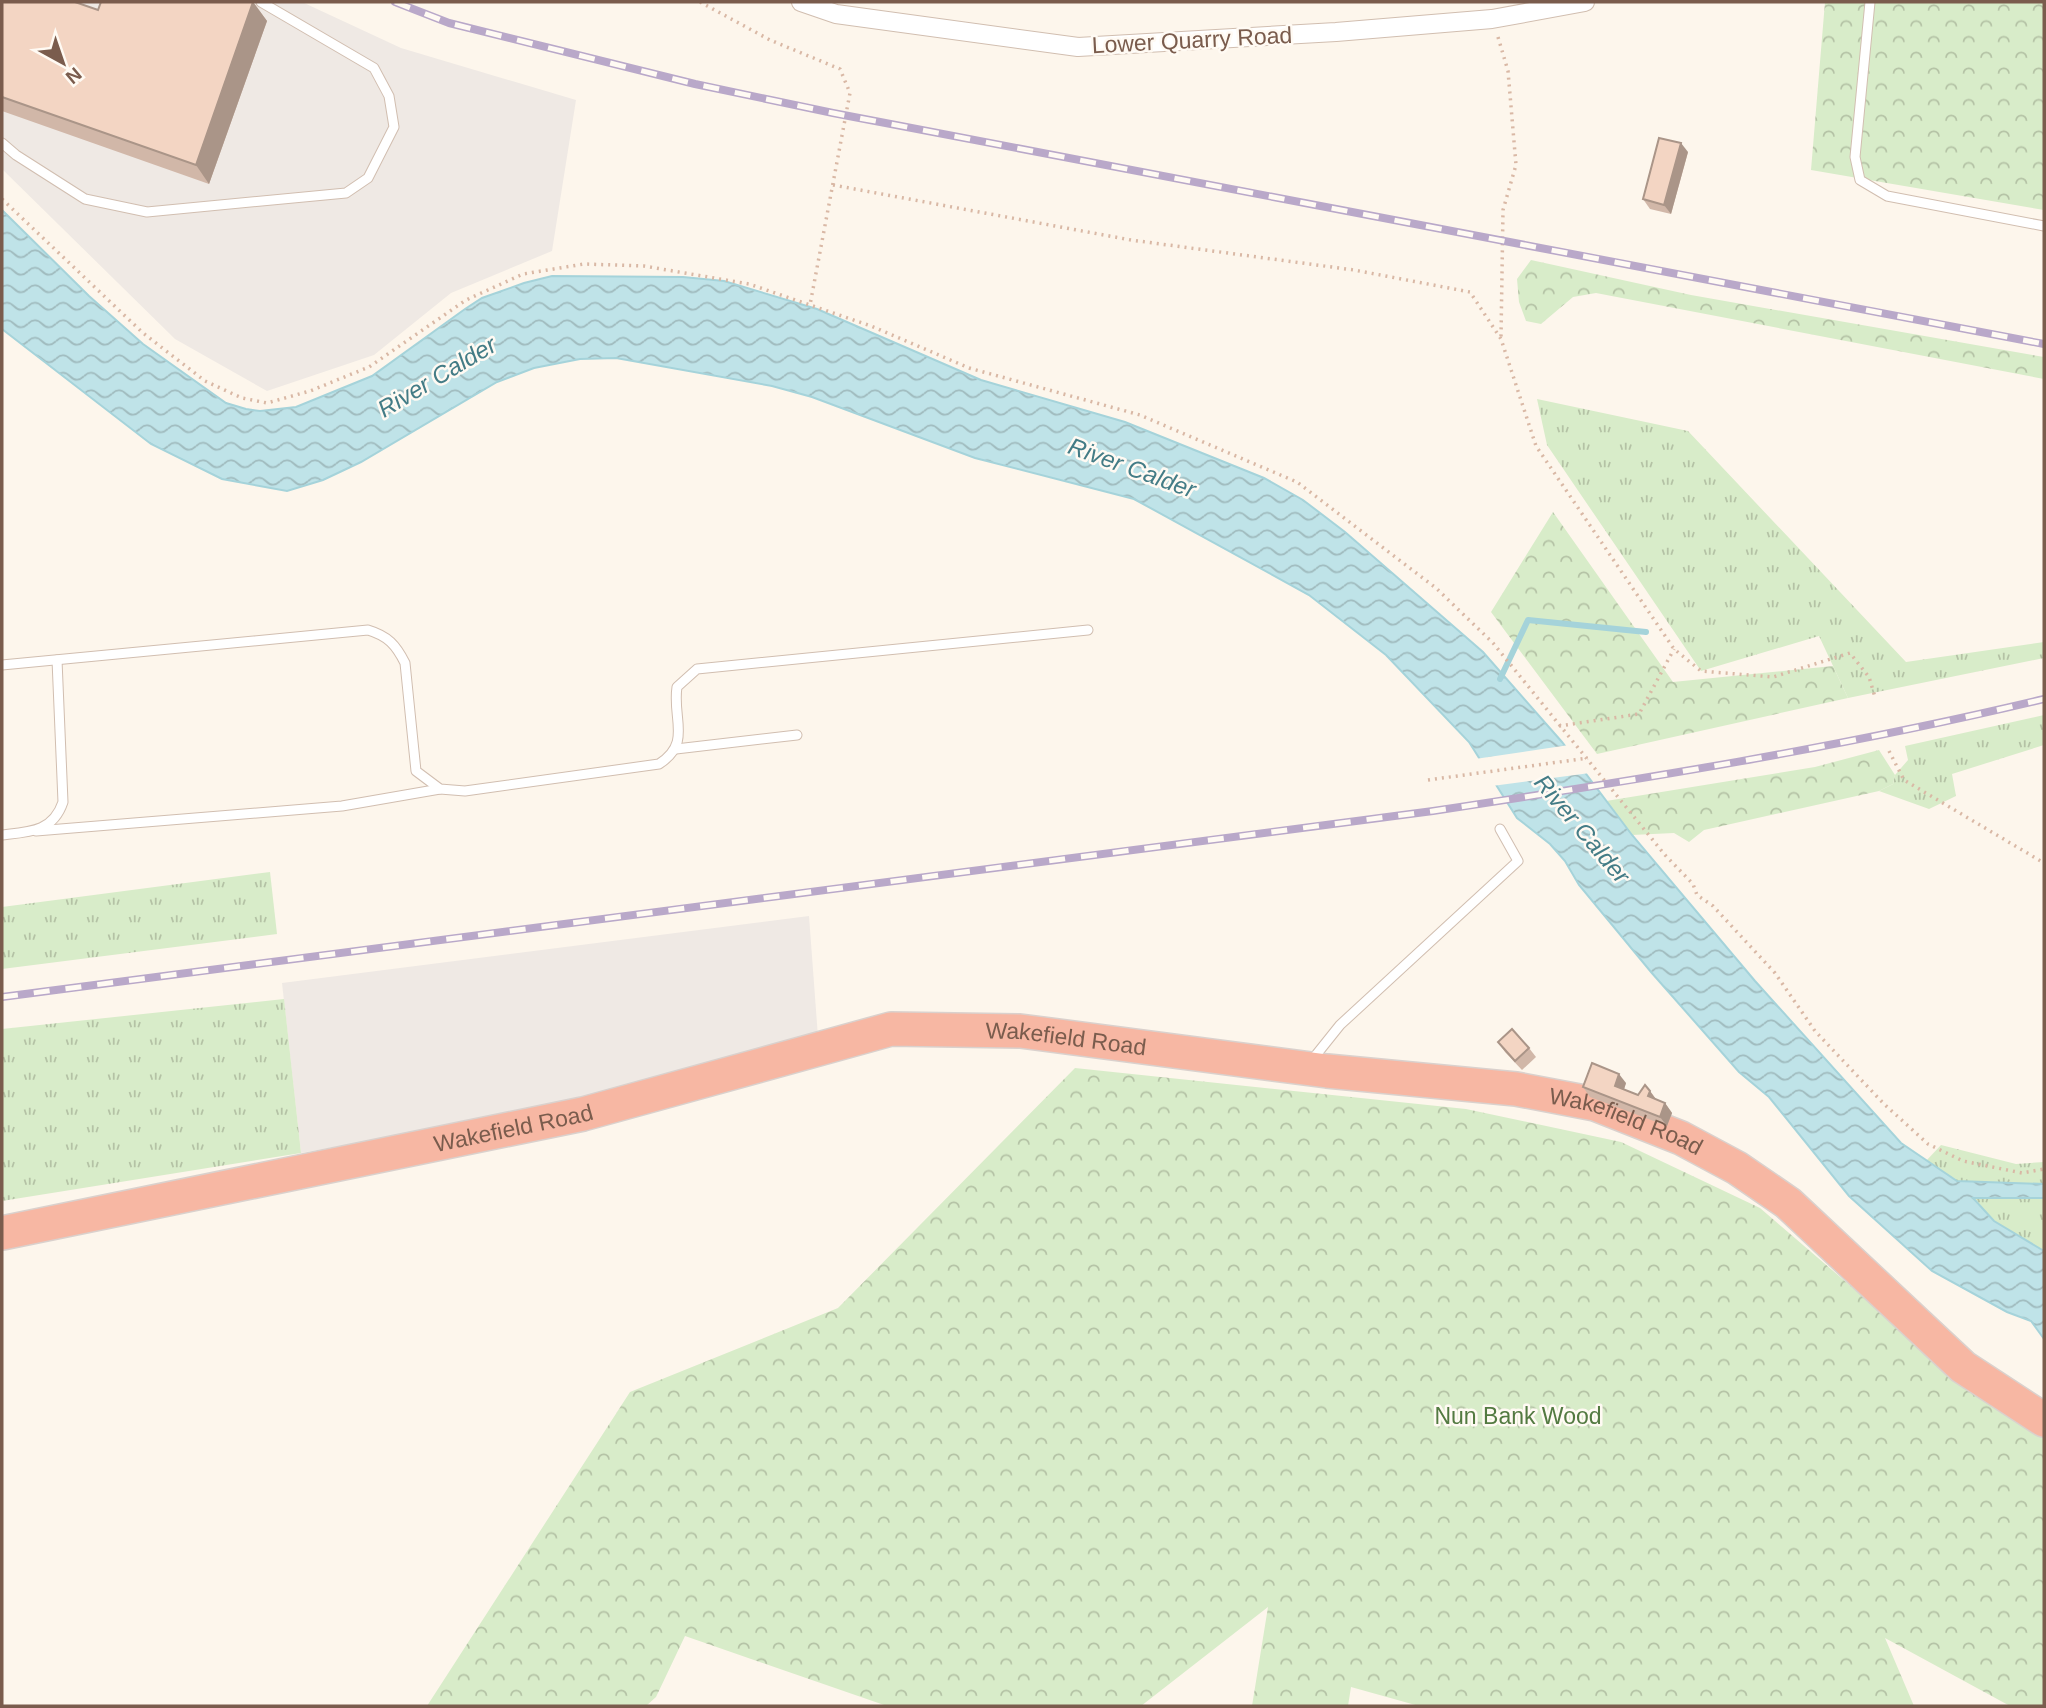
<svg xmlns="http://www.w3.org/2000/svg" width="2046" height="1708" font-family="Arial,sans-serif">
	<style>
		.industrial { fill: #efe9e4 }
		.grass { fill: url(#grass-tufts) }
		.forest { fill: url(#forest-crowns) }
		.water { fill: url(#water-waves); stroke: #a5d3da; stroke-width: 2 }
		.pier { fill: #fdf6ec }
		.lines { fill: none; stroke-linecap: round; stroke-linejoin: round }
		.stream { stroke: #a5d3da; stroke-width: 6 }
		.lane-casing { stroke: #d1beb0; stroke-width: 11 }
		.street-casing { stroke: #d1beb0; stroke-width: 20 }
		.highway-casing { stroke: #dad1cd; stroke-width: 36 }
		.path { stroke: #d9b8a5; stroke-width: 3.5; stroke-dasharray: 2 5; stroke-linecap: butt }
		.lane { stroke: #fff; stroke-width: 9 }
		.street { stroke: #fff; stroke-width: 18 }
		.highway { stroke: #f7b7a3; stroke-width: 33 }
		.rail-casing { stroke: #b9a8c9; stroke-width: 8 }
		.rail { stroke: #fffaf3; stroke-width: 5; stroke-dasharray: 16; stroke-linecap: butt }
		.path-bridge { stroke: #d9b8a5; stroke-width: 3.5; stroke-dasharray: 2 5; stroke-linecap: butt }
		.wall { fill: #d1b7a8 }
		.shaded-wall { fill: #aa9588 }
		.building { fill: #f3d5c3; stroke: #aa9588; stroke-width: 2 }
		.labels { text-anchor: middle; stroke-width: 5; stroke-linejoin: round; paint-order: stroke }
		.street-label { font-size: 23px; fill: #7a5c4d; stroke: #fffaf3 }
		.park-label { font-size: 23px; fill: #537a41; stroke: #fffaf3 }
		.water-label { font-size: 24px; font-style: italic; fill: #437c86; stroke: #fffaf3 }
	</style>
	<defs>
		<pattern id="grass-tufts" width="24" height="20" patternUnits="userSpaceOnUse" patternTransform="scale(1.75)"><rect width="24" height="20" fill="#d8ecc9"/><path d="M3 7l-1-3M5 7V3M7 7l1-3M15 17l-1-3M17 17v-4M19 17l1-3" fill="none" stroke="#b4c2a5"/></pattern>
		<pattern id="forest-crowns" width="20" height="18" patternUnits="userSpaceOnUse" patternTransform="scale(1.75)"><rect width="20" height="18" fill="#d8ecc9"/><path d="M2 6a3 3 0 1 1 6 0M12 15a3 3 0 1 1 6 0" fill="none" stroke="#b4c2a5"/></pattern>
		<pattern id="water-waves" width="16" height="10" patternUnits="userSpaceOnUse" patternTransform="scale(1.75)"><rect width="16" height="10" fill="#bfe3e8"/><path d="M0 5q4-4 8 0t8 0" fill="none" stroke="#a0bbbe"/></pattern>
	</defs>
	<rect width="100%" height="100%" fill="#fdf6ec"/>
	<g class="industrial">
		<path d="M2,2H302L401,48L576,100L552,251L451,293L374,355L267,391L175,339L2,169Z"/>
		<path d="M809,916L818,1037L577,1103L301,1153L282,983Z"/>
	</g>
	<g class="grass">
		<path d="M1537,399L1688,431L1906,662L2044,642V658L1848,698L1819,636L1701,671L1547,445Z"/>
		<path d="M2044,715V745L1952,774L1956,796L1929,809L1879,791L1893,784L1895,775L1908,760L1905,746Z"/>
		<path d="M270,872L277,934L2,969V907Z"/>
		<path d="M284,999L301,1153L2,1201V1029Z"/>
		<path d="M1941,1145L2016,1164L2044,1162V1184L1957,1181L1926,1161Z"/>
		<path d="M1976,1197L2044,1198V1251C2022,1238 1983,1223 1973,1198Z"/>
	</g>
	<g class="forest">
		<path d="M1825,2H2044V210L1811,170Z"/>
		<path d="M1531,260L1691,295L2044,357V379L1596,293L1573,297L1541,324L1526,321L1519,302L1517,279Z"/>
		<path d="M1553,512L1673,682L1833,666L1848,698L1597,754L1491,612Z"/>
		<path d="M1879,750L1895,775L1893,784L1879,791L1704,830L1689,842L1674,833L1632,835L1606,801L1815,767Z"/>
		<path d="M1075,1068L1466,1109L1621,1142L1760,1208L1968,1387L2044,1430V1706H2010L1885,1638L1914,1706H1419L1351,1687L1348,1706H1252L1268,1607L1141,1706H887L685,1636L656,1697L646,1706H427L630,1392L838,1308Z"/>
	</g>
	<path class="water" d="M2,210L89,296L143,344L226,403L246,409L260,411L296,407L372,376L465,309L482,298L524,283L552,276L683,277L724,281L817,309L981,380L1125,422L1264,478L1303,500L1345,532L1483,652L1562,742L1632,835L1755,981L1901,1143L1957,1181L2044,1184V1198H1973L1994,1221L2044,1251V1339L2031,1321L2007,1312L1932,1271L1849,1196L1769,1097L1739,1072L1651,972L1579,885L1565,861L1550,844L1517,818L1469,742L1386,655L1309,595L1134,499L975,458L812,397L772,386L616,358L580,359L534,368L497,382L361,462L323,480L287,491L222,479L151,444L2,329Z"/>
	<path class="pier" d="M1569,745L1590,773L1492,786L1475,759Z"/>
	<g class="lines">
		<path class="stream" d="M1500,679L1528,620L1646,632"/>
		<g class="lane-casing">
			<g id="lane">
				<path d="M1870,2L1855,157L1860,180L1887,196L2044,226"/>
				<path d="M2,143L16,155L85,199L147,212L346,193L368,178L394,127L389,96L374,68L261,2"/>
				<path d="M2,665L368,630C388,636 396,645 405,663L416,771L440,789L465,791L659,764C692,743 672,719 677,687L697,669L1088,630"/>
				<path d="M676,749L797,735"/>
				<path d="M36,831L342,806L440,789"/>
				<path d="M2,835C29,832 53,832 63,802L57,660"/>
				<path d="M1312,1060L1340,1025L1518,861L1500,829"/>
			</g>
		</g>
		<g class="street-casing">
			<path id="street" d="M801,2L836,14L1078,47L1336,32L1492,19L1585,2"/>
		</g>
		<g class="highway-casing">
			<g id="highway">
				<path id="s1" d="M2,1233L583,1114L891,1029L1020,1031L1327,1071L1516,1089L1595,1104L1681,1138L1737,1168L1788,1203L1963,1367L2044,1420"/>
			</g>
		</g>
		<g class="path">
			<path d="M700,2L770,40L840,69L850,93L810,305"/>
			<path d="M1498,37L1508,71L1516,165L1503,210L1501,337"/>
			<path d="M833,185L1131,240L1354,270L1470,292L1501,339L1536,446L1674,649L1701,671L1773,677L1850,653L1869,677L1875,697"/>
			<path d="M2,199L143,333L205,381L242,398L267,403L310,391L369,367L466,300L523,274L584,264L644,266L749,284L871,326L969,368L1140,415L1297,482L1436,588L1493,643L1665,855L1693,884L1697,895L1713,906L1775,973L1815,1031L1884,1104L1928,1144L1963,1161L2022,1173L2044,1169"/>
			<path d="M1559,726L1639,714L1674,649"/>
			<path d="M1889,751L1904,780L2044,863"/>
		</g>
		<use href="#lane" class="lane"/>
		<use href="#street" class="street"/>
		<use href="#highway" class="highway"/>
		<g class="rail-casing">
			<g id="rail">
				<path d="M395,2L449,23L695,84L833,113L2044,344"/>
				<path d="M2,997L1433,811C1638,780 1843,747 2044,699"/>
			</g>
		</g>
		<use href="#rail" class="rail"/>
		<path class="path-bridge" d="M1428,780L1588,758"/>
	</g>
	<g class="wall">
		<path d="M2,2L98,10L253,2L267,21L209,184L2,111Z"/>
		<path d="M1688,152L1671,214L1650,209L1643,199Z"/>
		<path d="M1498,1042L1529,1048L1536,1057L1522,1070L1505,1052Z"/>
		<path d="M1626,1083L1624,1089L1638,1095L1650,1091L1656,1099L1665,1103L1672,1113L1667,1126L1590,1097L1583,1087Z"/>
	</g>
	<g class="shaded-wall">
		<path d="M253,2L267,21L209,184L196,165Z"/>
		<path d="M1681,143L1688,152L1671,214L1664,205Z"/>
		<path d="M1619,1074L1626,1083L1622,1096L1615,1086Z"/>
		<path d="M1650,1091L1657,1101L1648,1096Z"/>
		<path d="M1665,1103L1672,1113L1667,1126L1660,1117Z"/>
	</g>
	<g class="building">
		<path d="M2,2H75L98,10L101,2H253L196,165L2,97Z"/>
		<path d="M1659,138L1681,143L1664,205L1643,199Z"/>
		<path d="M1512,1029L1529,1048L1515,1061L1498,1042Z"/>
		<path d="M1592,1063L1619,1074L1615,1086L1638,1095L1645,1085L1650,1091L1648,1096L1665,1103L1660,1117L1583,1087Z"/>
	</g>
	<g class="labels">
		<g class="street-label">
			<text transform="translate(1192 40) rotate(-3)" y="8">Lower Quarry Road</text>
			<text dy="8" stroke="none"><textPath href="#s1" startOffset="1088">Wakefield Road</textPath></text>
			<text dy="8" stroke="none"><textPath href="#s1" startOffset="1656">Wakefield Road</textPath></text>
			<text dy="8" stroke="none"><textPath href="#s1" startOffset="522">Wakefield Road</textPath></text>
		</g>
		<g class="park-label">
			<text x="1518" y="1424">Nun Bank Wood</text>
		</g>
		<g class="water-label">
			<text transform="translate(437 377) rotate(-31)" y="8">River Calder</text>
			<text transform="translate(1132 468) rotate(20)" y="8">River Calder</text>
			<text transform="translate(1582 829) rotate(50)" y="8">River Calder</text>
		</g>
	</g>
	<rect width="2046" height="1708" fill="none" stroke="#7a5c4d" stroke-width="7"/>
	<g transform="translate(63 63) rotate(140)" stroke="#fffaf3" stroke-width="5" paint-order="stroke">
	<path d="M0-5L12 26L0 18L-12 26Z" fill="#7a5c4d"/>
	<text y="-10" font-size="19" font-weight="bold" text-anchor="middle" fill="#7a5c4d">N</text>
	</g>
</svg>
